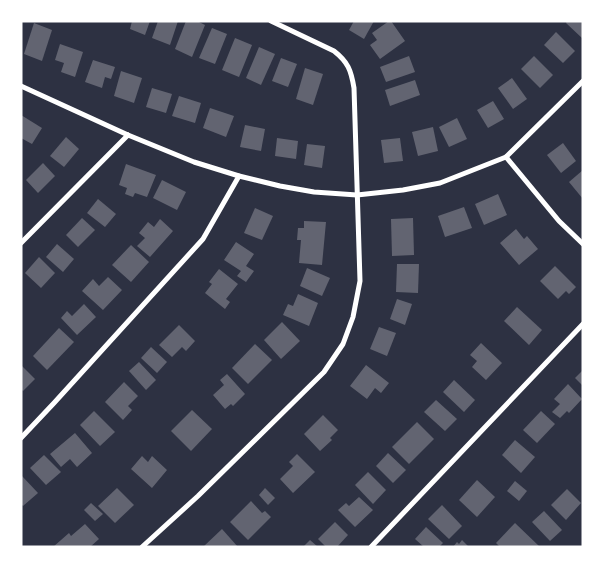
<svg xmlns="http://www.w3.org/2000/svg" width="604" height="568" font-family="'Asap Condensed',sans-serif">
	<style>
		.building { fill: #626471 }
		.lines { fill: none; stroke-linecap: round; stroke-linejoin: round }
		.minor { stroke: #fff; stroke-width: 5 }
	</style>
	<rect width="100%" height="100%" fill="#2d3142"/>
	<g class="building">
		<path d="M132,21H150L145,35L130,29Z"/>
		<path d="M158,21H178L170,45L152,38Z"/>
		<path d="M186,21H197L205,25L192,57L175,49Z"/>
		<path d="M354,21H374L364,39L349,30Z"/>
		<path d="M389,21H391L405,41L380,59L370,45L377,40L372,33Z"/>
		<path d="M567,21H583V39L566,23Z"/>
		<path d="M34,23L52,30L42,61L24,54Z"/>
		<path d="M212,28L227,34L215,64L199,58Z"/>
		<path d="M556,32L575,51L563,63L544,45Z"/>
		<path d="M235,38L252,45L239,77L222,70Z"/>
		<path d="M60,44L83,52L75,77L61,72L64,63L55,60Z"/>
		<path d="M259,47L275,54L261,85L246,78Z"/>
		<path d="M409,56L415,72L386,82L380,67Z"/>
		<path d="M534,56L553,75L540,88L521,69Z"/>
		<path d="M281,58L297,64L288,87L272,81Z"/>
		<path d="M93,60L115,67L111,79L105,77L102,88L85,82Z"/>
		<path d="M305,68L323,74L313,105L296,99Z"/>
		<path d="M121,71L142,78L134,103L114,96Z"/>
		<path d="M512,78L527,99L513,109L498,88Z"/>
		<path d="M415,80L420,95L390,106L385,90Z"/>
		<path d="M152,88L172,94L166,113L146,107Z"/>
		<path d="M179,96L201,103L195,123L172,116Z"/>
		<path d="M493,101L504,119L488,128L477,110Z"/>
		<path d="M210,108L234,116L226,137L203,128Z"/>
		<path d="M21,115L42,128L32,144L21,138Z"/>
		<path d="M457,118L467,139L449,147L439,127Z"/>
		<path d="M245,125L265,129L261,151L240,147Z"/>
		<path d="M433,127L438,151L418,156L412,132Z"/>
		<path d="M66,137L79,149L64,167L50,156Z"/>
		<path d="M277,138L298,141L296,159L275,156Z"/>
		<path d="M400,138L403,161L384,163L381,140Z"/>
		<path d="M563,143L576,161L561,173L547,155Z"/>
		<path d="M307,144L325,146L322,168L304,165Z"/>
		<path d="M43,163L55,176L38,193L26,180Z"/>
		<path d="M126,164L156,175L147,197L135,193L133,197L125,194L127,188L119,185Z"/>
		<path d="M583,170V199L569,182Z"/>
		<path d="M162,180L186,192L177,210L153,198Z"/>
		<path d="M498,194L507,215L484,225L475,204Z"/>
		<path d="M98,199L116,214L105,227L87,213Z"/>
		<path d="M464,207L472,228L445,237L438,216Z"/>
		<path d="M255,208L273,216L262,240L244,233Z"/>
		<path d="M82,218L95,230L78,247L66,235Z"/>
		<path d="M413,218L414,255L392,256L391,219Z"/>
		<path d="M160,219L173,231L150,257L137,246L145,238L139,233L148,222L154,227Z"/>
		<path d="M304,221L326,222L322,265L299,263L301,240H297L298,228H304Z"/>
		<path d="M516,229L524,239L527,236L538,249L519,265L500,243Z"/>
		<path d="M236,242L254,254L246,266L254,271L246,282L237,276L241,271L224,260Z"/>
		<path d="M57,244L74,259L63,272L46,257Z"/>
		<path d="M131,245L149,262L131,282L112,265Z"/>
		<path d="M39,257L55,273L41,288L25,273Z"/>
		<path d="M397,264H419L418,293L396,292Z"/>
		<path d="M555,266L576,287L569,294L566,291L558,299L540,281Z"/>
		<path d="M307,268L330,278L322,296L300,286Z"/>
		<path d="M219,269L238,284L226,299L230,302L225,309L205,293L212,284L209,282Z"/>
		<path d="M108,277L122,290L103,310L82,291L93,279L99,286Z"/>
		<path d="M298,294L318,303L309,326L283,315L288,304L293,306Z"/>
		<path d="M397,299L412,304L405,325L390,319Z"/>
		<path d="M84,304L96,317L77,335L61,318L67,311L72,316Z"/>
		<path d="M517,307L542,330L529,345L504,321Z"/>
		<path d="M282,322L300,341L281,359L264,340Z"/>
		<path d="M179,325L195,341L186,351L182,347L172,357L159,345Z"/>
		<path d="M379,327L396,333L387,356L370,349Z"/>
		<path d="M59,328L74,342L47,370L33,356Z"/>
		<path d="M481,343L502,363L486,380L472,367L477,361L470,355Z"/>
		<path d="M255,344L272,360L248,384L232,368Z"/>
		<path d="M151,347L167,362L157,373L141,358Z"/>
		<path d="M139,362L156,380L146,390L129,371Z"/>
		<path d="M21,365L35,379L23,391L21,389Z"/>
		<path d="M366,365L389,383L381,393L375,388L367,399L350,386Z"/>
		<path d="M583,370V386L575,378Z"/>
		<path d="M227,374L245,394L233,406L231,404L225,409L213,395L224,385L220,380Z"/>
		<path d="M454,380L475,400L464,412L443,392Z"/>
		<path d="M124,382L138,396L128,406L132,410L123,420L105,402Z"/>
		<path d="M568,384L582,399L569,413L567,411L560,418L552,412L560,404L554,399Z"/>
		<path d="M436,400L457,419L445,431L424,412Z"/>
		<path d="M192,410L212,429L191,451L171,431Z"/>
		<path d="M94,411L115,432L100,446L80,425Z"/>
		<path d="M541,411L555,424L537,443L523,430Z"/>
		<path d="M323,415L338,430L330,438L332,440L320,451L304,434Z"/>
		<path d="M417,422L434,439L409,464L392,447Z"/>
		<path d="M75,433L92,453L77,467L70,459L61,467L50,454Z"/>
		<path d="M515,440L535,457L521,473L502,455Z"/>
		<path d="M388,453L406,470L393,483L376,466Z"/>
		<path d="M297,454L315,472L293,493L280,479L293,466L289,462Z"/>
		<path d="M44,455L61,472L46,485L30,468Z"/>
		<path d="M142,456L148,462L152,456L167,470L152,488L131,469Z"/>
		<path d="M368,472L386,490L373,504L355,485Z"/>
		<path d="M22,476L38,493L23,506L21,504V477Z"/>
		<path d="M477,480L495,497L477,517L459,500Z"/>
		<path d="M515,481L527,491L519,501L507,491Z"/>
		<path d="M117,488L134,505L115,523L98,506Z"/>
		<path d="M265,488L275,498L268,505L259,495Z"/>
		<path d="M567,489L581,503L566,520L551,505Z"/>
		<path d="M359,497L373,510L355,527L338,510L346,503L349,506Z"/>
		<path d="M251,501L262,513L265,511L271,517L248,540L230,522Z"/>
		<path d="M91,503L103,514L95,521L84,510Z"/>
		<path d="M442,505L462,526L449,539L428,519Z"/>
		<path d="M544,511L562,530L550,541L532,522Z"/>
		<path d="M335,522L348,535L337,547H326L318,539Z"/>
		<path d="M515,523L540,547H500L496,543Z"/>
		<path d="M85,524L99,539L90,547H53L69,533L71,536Z"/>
		<path d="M426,527L443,543L439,547H424L415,539Z"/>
		<path d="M222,529L238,547H203Z"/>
		<path d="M310,540L318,547H303Z"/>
		<path d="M462,540L469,547H453L457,542L459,544Z"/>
	</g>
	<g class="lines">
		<g class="minor">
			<path d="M21,86L128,135L194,162L239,176L280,186L314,192L357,195L403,190L440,183L506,157L583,81"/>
			<path d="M506,157L559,221L583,244"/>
			<path d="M21,243L128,135"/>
			<path d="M21,438L54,403L203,239L239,176"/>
			<path d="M142,547L198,496L324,372L343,344L353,317L360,281L354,88C351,70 348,62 334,51L271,21"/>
			<path d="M371,547L583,324"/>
		</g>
	</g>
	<rect width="604" height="568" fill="none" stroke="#ffffff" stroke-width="45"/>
</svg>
